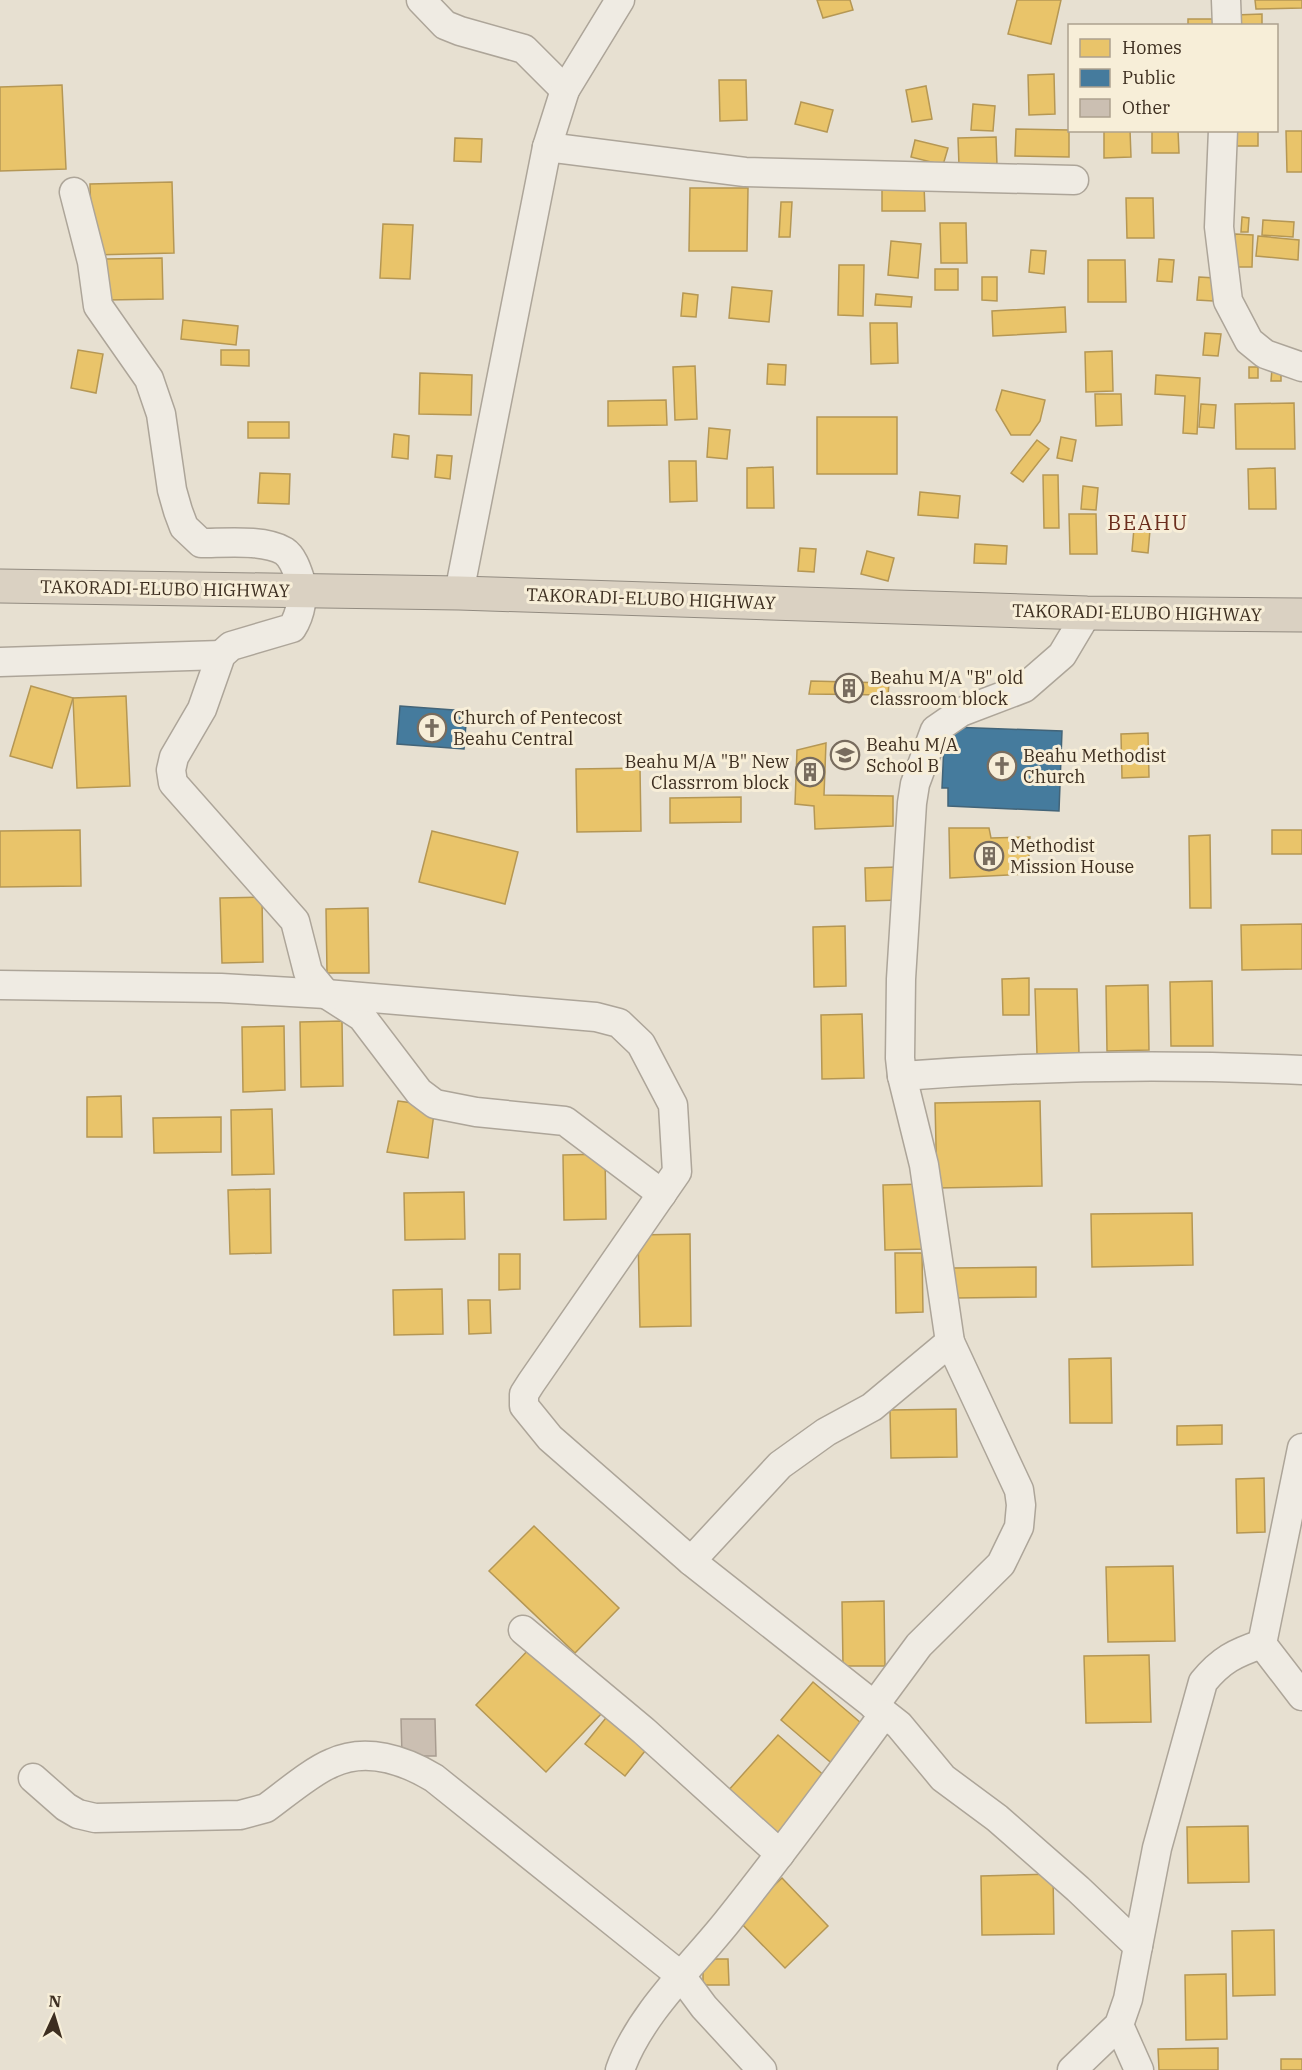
<svg xmlns="http://www.w3.org/2000/svg" width="1302" height="2070" font-family="'IBM Plex Serif',serif">
	<style>
		.homes { fill: #e9c46a; stroke: #b59754; stroke-width: 1.5 }
		.public { fill: #457b9d; stroke: #436478; stroke-width: 1.5 }
		.building { fill: #cbbfb2; stroke: #a89c90; stroke-width: 1.5 }
		.lines { fill: none; stroke-linecap: round; stroke-linejoin: round }
		.minor-casing { stroke: #ada599; stroke-width: 31 }
		.highway-casing { stroke: #928b80; stroke-width: 35 }
		.minor { stroke: #efebe3; stroke-width: 28 }
		.highway { stroke: #dad1c2; stroke-width: 33 }
		.labels { text-anchor: middle; stroke-width: 6; stroke-linejoin: round; paint-order: stroke }
		.street-label { font-size: 18px; fill: #3d2e20; stroke: #f7eed8 }
		.poi-label { font-size: 18px; fill: #3d2e20; stroke: #f7eed8; text-anchor: start }
		.quarter-label { font-size: 21px; letter-spacing: 1.5px; fill: #6b2e1e; stroke: #f7eed8 }
	</style>
	<rect width="100%" height="100%" fill="#e7e0d1"/>
	<g class="homes">
		<path d="M817,0H850L853,10L823,18Z"/>
		<path d="M1017,0H1061L1051,44L1008,34Z"/>
		<path d="M1255,0H1302V8L1256,9Z"/>
		<path d="M1262,14V26H1235V15Z"/>
		<rect x="1188" y="19" width="27" height="7"/>
		<path d="M1054,74L1055,114L1029,115L1028,75Z"/>
		<path d="M719,80H746L747,120L720,121Z"/>
		<path d="M62,85L66,169L0,171V87Z"/>
		<path d="M926,86L932,119L912,122L906,90Z"/>
		<path d="M801,102L833,110L827,132L795,124Z"/>
		<path d="M973,104L995,106L993,131L971,130Z"/>
		<path d="M1016,129L1069,130V157L1015,156Z"/>
		<path d="M1104,130H1130L1131,157L1104,158Z"/>
		<path d="M1152,130H1178L1179,153H1152Z"/>
		<path d="M1231,130H1258V146H1232Z"/>
		<path d="M1286,131H1302V172H1287Z"/>
		<path d="M996,137L997,165L959,166L958,138Z"/>
		<path d="M455,138L482,139L481,162L454,161Z"/>
		<path d="M915,140L948,148L943,165L911,157Z"/>
		<path d="M172,182L174,253L92,255L90,184Z"/>
		<path d="M924,185L925,211H882V186Z"/>
		<path d="M690,188H748L747,251H689Z"/>
		<path d="M1126,198H1153L1154,238H1127Z"/>
		<path d="M781,202H792L790,237H779Z"/>
		<path d="M1242,217L1249,218L1248,232H1241Z"/>
		<path d="M1263,220L1294,222L1293,237L1262,235Z"/>
		<path d="M940,223H966L967,263H941Z"/>
		<path d="M383,224L413,225L410,279L380,278Z"/>
		<path d="M1235,234L1253,235L1252,267H1234Z"/>
		<path d="M1258,236L1299,240L1298,260L1256,256Z"/>
		<path d="M891,241L921,244L918,278L888,275Z"/>
		<path d="M1031,250L1046,251L1044,274L1029,272Z"/>
		<path d="M162,258L163,299L107,300L106,259Z"/>
		<path d="M1159,259L1174,260L1172,282L1157,281Z"/>
		<path d="M1088,260H1125L1126,302H1088Z"/>
		<path d="M839,265H864L863,316L838,315Z"/>
		<rect x="935" y="269" width="23" height="21"/>
		<path d="M982,277H997V301L982,300Z"/>
		<path d="M1199,277L1215,278L1213,301L1197,300Z"/>
		<path d="M732,287L772,291L769,322L729,318Z"/>
		<path d="M683,293L698,295L696,317L681,316Z"/>
		<path d="M876,294L912,297L911,307L875,305Z"/>
		<path d="M1065,307L1066,332L993,336L992,311Z"/>
		<path d="M183,320L238,326L236,345L181,339Z"/>
		<path d="M870,323H897L898,363L871,364Z"/>
		<path d="M1205,333L1221,334L1218,356L1203,355Z"/>
		<path d="M78,350L103,354L96,393L71,388Z"/>
		<path d="M221,350H249V366L221,365Z"/>
		<path d="M1112,351L1113,391L1086,392L1085,352Z"/>
		<path d="M768,364L786,365L785,385L767,384Z"/>
		<path d="M695,366L697,419L675,420L673,367Z"/>
		<rect x="1249" y="367" width="9" height="11"/>
		<path d="M1272,369H1281V381H1271Z"/>
		<path d="M420,373L472,375L471,415L419,414Z"/>
		<path d="M1156,375L1200,378L1197,434L1183,433L1185,396L1155,394Z"/>
		<path d="M1002,390L1045,400L1040,421L1030,435H1011L996,410Z"/>
		<path d="M1095,394H1121L1122,425L1096,426Z"/>
		<path d="M666,400L667,425L608,426V401Z"/>
		<path d="M1294,403L1295,449H1236L1235,404Z"/>
		<path d="M1201,404L1216,405L1214,428L1199,427Z"/>
		<rect x="817" y="417" width="80" height="57"/>
		<rect x="248" y="422" width="41" height="16"/>
		<path d="M709,428L730,430L727,459L707,457Z"/>
		<path d="M394,434L409,436L408,459L392,457Z"/>
		<path d="M1061,437L1076,440L1072,461L1057,458Z"/>
		<path d="M1037,440L1049,449L1023,482L1011,473Z"/>
		<path d="M437,455L452,456L450,479L435,477Z"/>
		<path d="M669,461H696L697,501L670,502Z"/>
		<path d="M773,467L774,508H747V468Z"/>
		<path d="M1275,468L1276,509H1249L1248,469Z"/>
		<path d="M260,473L290,474L289,504L258,503Z"/>
		<path d="M1043,475H1058L1059,528H1044Z"/>
		<path d="M1083,486L1098,488L1096,510L1081,509Z"/>
		<path d="M920,492L960,496L958,518L918,515Z"/>
		<path d="M1069,514H1096L1097,554H1070Z"/>
		<path d="M1134,528L1150,530L1148,553L1132,551Z"/>
		<path d="M975,544L1007,546L1006,564L974,563Z"/>
		<path d="M800,548L816,549L814,572L798,571Z"/>
		<path d="M867,551L894,558L888,581L861,574Z"/>
		<path d="M811,681L889,683L888,695L809,694Z"/>
		<path d="M31,686L73,698L52,768L10,756Z"/>
		<path d="M126,696L130,786L77,788L73,698Z"/>
		<path d="M1148,733L1149,777L1122,778L1121,734Z"/>
		<path d="M826,743L824,795L893,796V826L815,829L814,806L795,804L797,750Z"/>
		<path d="M640,768L641,831L577,832L576,769Z"/>
		<path d="M741,797V822L670,823V798Z"/>
		<path d="M949,828H989L991,838L1030,837L1028,874L950,878Z"/>
		<path d="M80,830L81,886L0,887V831Z"/>
		<rect x="1272" y="830" width="30" height="24"/>
		<path d="M432,831L518,852L505,904L419,882Z"/>
		<path d="M1210,835L1211,908H1190L1189,836Z"/>
		<path d="M898,867L899,900L866,901L865,868Z"/>
		<path d="M262,897L263,962L222,963L220,898Z"/>
		<path d="M368,908L369,973H327L326,909Z"/>
		<path d="M1302,924V969L1242,970L1241,925Z"/>
		<path d="M845,926L846,986L814,987L813,927Z"/>
		<path d="M1029,978V1015H1003L1002,979Z"/>
		<path d="M1212,981L1213,1046H1171L1170,982Z"/>
		<path d="M1148,985L1149,1050L1107,1051L1106,986Z"/>
		<path d="M1035,989H1077L1079,1054H1037Z"/>
		<path d="M862,1014L864,1078L822,1079L821,1015Z"/>
		<path d="M342,1021L343,1086L301,1087L300,1022Z"/>
		<path d="M284,1026L285,1090L243,1092L242,1027Z"/>
		<path d="M121,1096L122,1137H87V1097Z"/>
		<path d="M398,1101L435,1106L428,1158L387,1152Z"/>
		<path d="M1040,1101L1042,1186L937,1188L935,1103Z"/>
		<path d="M272,1109L274,1174L232,1175L231,1110Z"/>
		<path d="M221,1117V1152L154,1153L153,1118Z"/>
		<path d="M605,1154L606,1219L564,1220L563,1155Z"/>
		<path d="M925,1184L927,1249L885,1250L883,1185Z"/>
		<path d="M270,1189L271,1253L230,1254L228,1190Z"/>
		<path d="M464,1192L465,1239L405,1240L404,1193Z"/>
		<path d="M1192,1213L1193,1265L1092,1267L1091,1214Z"/>
		<path d="M690,1234L691,1326L640,1327L638,1235Z"/>
		<path d="M895,1253H922L923,1312L896,1313Z"/>
		<path d="M499,1254H520V1289L499,1290Z"/>
		<path d="M1036,1267V1297L955,1298L954,1268Z"/>
		<path d="M442,1289L443,1334L394,1335L393,1290Z"/>
		<path d="M468,1300H490L491,1333L469,1334Z"/>
		<path d="M1111,1358L1112,1423H1070L1069,1359Z"/>
		<path d="M956,1409L957,1457L891,1458L890,1410Z"/>
		<path d="M1222,1425V1444L1177,1445V1426Z"/>
		<path d="M1264,1478L1265,1532L1237,1533L1236,1479Z"/>
		<path d="M534,1526L619,1608L575,1653L489,1571Z"/>
		<path d="M1173,1566L1175,1641L1108,1642L1106,1567Z"/>
		<path d="M884,1601L885,1666H843L842,1602Z"/>
		<path d="M531,1647L602,1713L546,1772L476,1705Z"/>
		<path d="M1149,1655L1151,1722L1086,1723L1084,1656Z"/>
		<path d="M813,1682L868,1729L836,1767L781,1720Z"/>
		<path d="M609,1714L649,1746L625,1776L585,1744Z"/>
		<path d="M778,1735L827,1778L776,1835L727,1792Z"/>
		<path d="M1248,1826L1249,1882L1188,1883L1187,1827Z"/>
		<path d="M1053,1874L1054,1934L982,1935L981,1876Z"/>
		<path d="M782,1878L828,1926L785,1968L738,1920Z"/>
		<path d="M1274,1930L1275,1995L1233,1996L1232,1931Z"/>
		<path d="M703,1959H728L729,1985H703Z"/>
		<path d="M1226,1974L1227,2039L1186,2040L1185,1975Z"/>
		<path d="M1218,2048V2070H1159L1158,2049Z"/>
		<rect x="1281" y="2059" width="21" height="11"/>
	</g>
	<g class="public">
		<path d="M400,706L467,711L464,749L397,744Z"/>
		<path d="M950,727L1062,731L1059,811L948,806V788H942L944,744H950Z"/>
	</g>
	<path class="building" d="M401,1719H435L436,1756H402Z"/>
	<g class="lines">
		<g class="minor-casing">
			<g id="minor">
				<path d="M421,0L445,25L460,31L524,49L565,90"/>
				<path d="M1226,0L1227,26"/>
				<path d="M1223,130L1219,227L1228,301L1249,341L1265,354L1302,367"/>
				<path d="M547,147L565,90L620,0"/>
				<path d="M74,192L92,262L98,306L149,379L161,414L172,490L178,511L184,527L201,543C225,543 264,539 284,551C293,557 297,570 300,579C304,595 301,614 292,628L231,646L221,655L202,709L174,757L171,770L173,783L295,921L308,972L326,994L362,1017L419,1092L435,1104L476,1112L565,1121L662,1194"/>
				<path d="M459,593L547,147L745,172L1074,180"/>
				<path d="M0,662L221,655"/>
				<path d="M0,985L221,988L326,994L596,1017L619,1023L641,1044L673,1105L677,1172L531,1383L524,1394V1406L550,1438L691,1561L899,1725L943,1778L997,1818L1078,1889L1138,1946L1128,1999L1119,2025L1072,2070"/>
				<path d="M902,1076C1035,1066 1169,1064 1302,1070"/>
				<path d="M1302,1448L1262,1644L1302,1696"/>
				<path d="M691,1561L780,1465L826,1432L872,1407L950,1342"/>
				<path d="M523,1630L644,1731L780,1854"/>
				<path d="M874,1706L919,1645L1001,1564L1019,1527L1021,1505L1019,1490L950,1342L924,1165L902,1076L900,1058L901,979L912,803L915,784L935,730L961,712L1024,688L1062,655L1087,613"/>
				<path d="M33,1778L66,1807L78,1814L95,1818L240,1815L266,1808C284,1795 312,1771 332,1763C366,1747 404,1760 434,1778L681,1976L704,2007L762,2070"/>
				<path d="M1138,1946L1157,1848L1203,1682C1221,1660 1235,1653 1262,1644"/>
				<path d="M1119,2025L1139,2070"/>
				<path d="M620,2070C639,2015 691,1967 727,1922C781,1854 833,1784 884,1714"/>
			</g>
		</g>
		<g class="highway-casing">
			<path id="highway" d="M0,586L459,593L1087,613L1302,615"/>
		</g>
		<use href="#minor" class="minor"/>
		<use href="#highway" class="highway"/>
	</g>
	<defs>
		<g id="building-ring" transform="scale(1.5)"><circle r="9.5" fill="#f7eed8" stroke="#786c5e" stroke-width="1.5"/><path d="M-4-6H4V6H1V3H-1V6H-4ZM-2.5-4.3h1.7v1.8h-1.7ZM.8-4.3h1.7v1.8H.8ZM-2.5-1h1.7V.8h-1.7ZM.8-1h1.7V.8H.8Z" fill="#786c5e"/></g>
		<g id="church-ring" transform="scale(1.5)"><circle r="9.5" fill="#f7eed8" stroke="#786c5e" stroke-width="1.5"/><path d="M-1.2-6h2.4v3.5h3.3v2.4h-3.3V6h-2.4V-.1h-3.3v-2.4h3.3Z" fill="#786c5e"/></g>
		<g id="school-ring" transform="scale(1.5)"><circle r="9.5" fill="#f7eed8" stroke="#786c5e" stroke-width="1.5"/><path d="M0-5L7-2L0 1L-7-2ZM-4 1L0 2.5L4 1V4Q0 6-4 4Z" fill="#786c5e"/></g>
	</defs>
	<g fill-rule="evenodd">
		<use href="#building-ring" x="849" y="688"/>
		<use href="#church-ring" x="432" y="728"/>
		<use href="#school-ring" x="845" y="755"/>
		<use href="#church-ring" x="1002" y="766"/>
		<use href="#building-ring" x="810" y="772"/>
		<use href="#building-ring" x="989" y="856"/>
	</g>
	<g class="labels">
		<g class="street-label">
			<text transform="translate(165 589) rotate(1)" y="6">TAKORADI-ELUBO HIGHWAY</text>
			<text transform="translate(651 599) rotate(2)" y="6">TAKORADI-ELUBO HIGHWAY</text>
			<text transform="translate(1137 613) rotate(1)" y="6">TAKORADI-ELUBO HIGHWAY</text>
		</g>
		<g class="poi-label">
			<text x="870" y="684">Beahu M/A "B" old<tspan x="870" dy="21">classroom block</tspan></text>
			<text x="453" y="724">Church of Pentecost<tspan x="453" dy="21">Beahu Central</tspan></text>
			<text x="866" y="751">Beahu M/A<tspan x="866" dy="21">School B</tspan></text>
			<text x="1023" y="762">Beahu Methodist<tspan x="1023" dy="21">Church</tspan></text>
			<text x="789" y="768" text-anchor="end">Beahu M/A "B" New<tspan x="789" dy="21">Classrrom block</tspan></text>
			<text x="1010" y="852">Methodist<tspan x="1010" dy="21">Mission House</tspan></text>
		</g>
		<g class="quarter-label">
			<text x="1148" y="530">BEAHU</text>
		</g>
	</g>
	<rect x="1068" y="24" width="210" height="108" fill="#f7eed8" stroke="#ada18e" stroke-width="1.5"/>
	<rect x="1080" y="39" width="30" height="18" fill="#e9c46a" stroke="#ada18e" stroke-width="1.5"/>
	<text x="1122" y="54" font-size="18" fill="#3d2e20">Homes</text>
	<rect x="1080" y="69" width="30" height="18" fill="#457b9d" stroke="#ada18e" stroke-width="1.5"/>
	<text x="1122" y="84" font-size="18" fill="#3d2e20">Public</text>
	<rect x="1080" y="99" width="30" height="18" fill="#cbbfb2" stroke="#ada18e" stroke-width="1.5"/>
	<text x="1122" y="114" font-size="18" fill="#3d2e20">Other</text>
	<g transform="translate(54 2016) rotate(4)" stroke="#f7eed8" stroke-width="4.5" paint-order="stroke">
	<path d="M0-4.5L10 22L0 15L-10 22Z" fill="#3d2e20"/>
	<text y="-9" font-size="16" font-weight="bold" text-anchor="middle" fill="#3d2e20">N</text>
	</g>
</svg>
